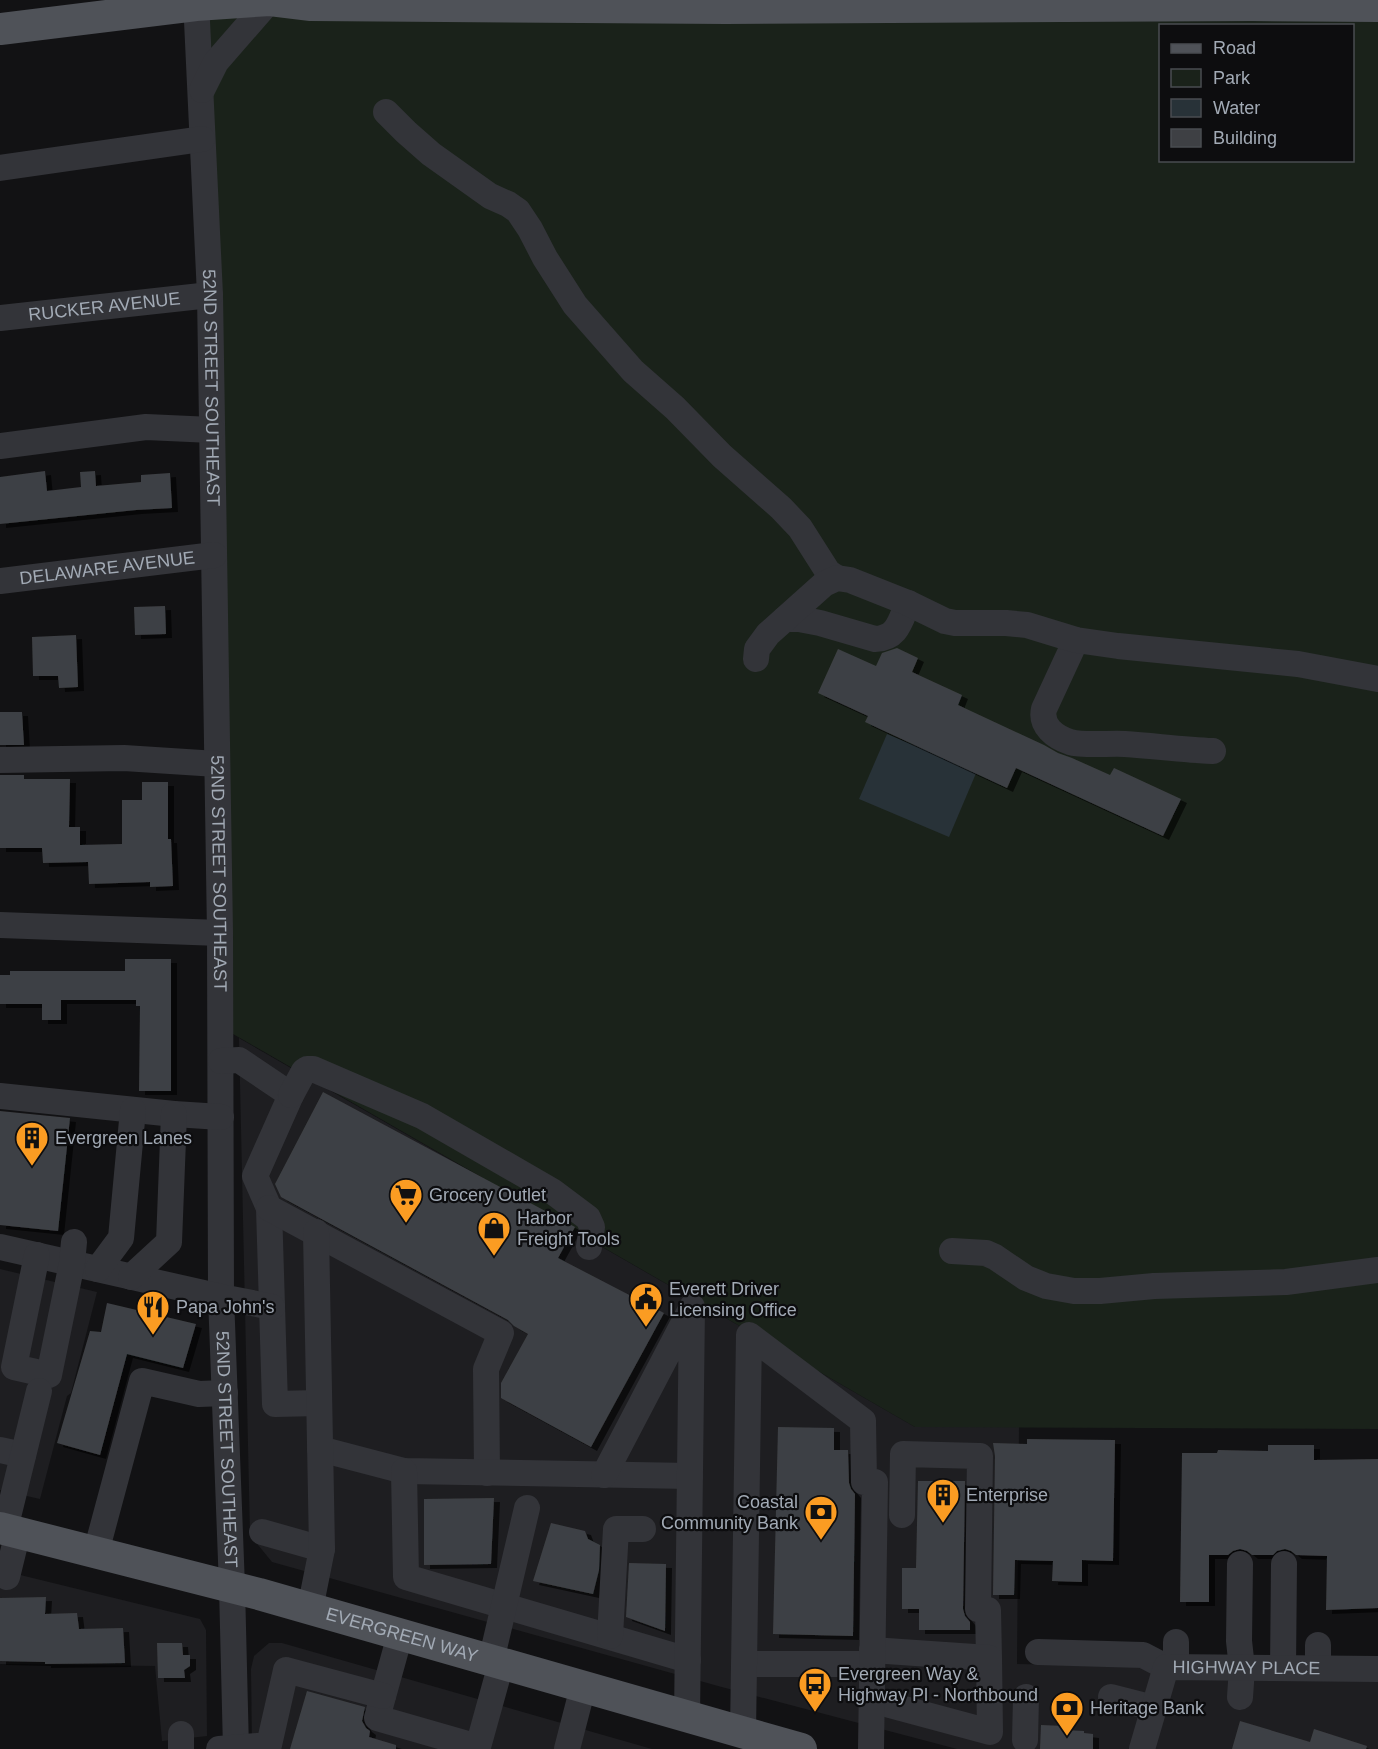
<svg xmlns="http://www.w3.org/2000/svg" width="1378" height="1749" font-family="Arial,sans-serif">
	<style>
		.built { fill: #1e1e21 }
		.green { fill: #1a221a; fill-rule: evenodd }
		.water { fill: #283238 }
		.building { fill: #3e4044; filter: url(#shadow) }
		.lines { fill: none; stroke-linecap: round; stroke-linejoin: round }
		.minor { stroke: #333439; stroke-width: 26 }
		.major { stroke: #4f5258; stroke-width: 32 }
		.labels { text-anchor: middle; stroke-width: 4.5; stroke-linejoin: round; paint-order: stroke }
		.street-label { font-size: 18px; fill: #a2aab5; stroke: #0d0d0f }
		.poi-label { font-size: 18px; fill: #a2aab5; stroke: #0d0d0f; text-anchor: start }
	</style>
	<defs>
		<filter id="shadow"><feDropShadow dx="6" dy="4" stdDeviation="0" flood-color="#0009"/></filter>
	</defs>
	<rect width="100%" height="100%" fill="#121214"/>
	<g class="built">
		<path d="M239,1038L915,1427L1019,1426L1017,1664L1114,1666L1378,1681V1749H957L718,1686L272,1562L250,1535Z"/>
		<path d="M0,1269L97,1292L71,1393L67,1396L40,1499L0,1490Z"/>
		<path d="M0,1570L200,1619L206,1630L207,1736L162,1741L155,1666L0,1664Z"/>
		<path d="M269,1643H282L652,1749H252L251,1669L254,1656Z"/>
	</g>
	<path class="green" d="M196,5L1378,6V1429L915,1427L221,1027ZM1160,26H1352V160H1160Z"/>
	<path class="water" d="M887,734L977,771L949,837L859,799Z"/>
	<g class="building">
		<path d="M45,471L47,491L81,487L80,472L95,471L96,486L141,482V475L170,473L172,508L136,510L0,524V477Z"/>
		<path d="M165,606L166,634L135,635L134,607Z"/>
		<path d="M76,635L78,687L59,688L58,676H33L32,637Z"/>
		<path d="M897,648L918,658L912,672L962,695L958,705L1044,745L1058,753L1072,758L1110,775L1114,768L1181,799L1163,836L1016,768L1007,788L865,722L868,716L818,693L838,649L876,666L882,653Z"/>
		<path d="M0,712H22L24,745H0Z"/>
		<path d="M0,775H24V779H70L69,827H80V845L122,844V800H142V782H168V839H171L173,886L150,887V882L89,884L88,862L43,863L42,848H0Z"/>
		<path d="M125,959H171V1091H139L140,1006H136V1000H61V1020H42V1004H0V975H10V971H125Z"/>
		<path d="M323,1092L575,1227L558,1258L664,1313L591,1447L501,1398V1383L528,1334L514,1326L508,1320L281,1197L275,1184Z"/>
		<path d="M0,1111L70,1118L58,1231L0,1225Z"/>
		<path d="M107,1303L196,1324L183,1368L127,1354L100,1455L57,1443L90,1331L101,1332Z"/>
		<path d="M778,1427L834,1428V1450H848L849,1483L851,1489L855,1494L853,1636L773,1634Z"/>
		<path d="M1027,1439L1115,1440L1113,1561L1082,1560V1582L1052,1581L1053,1561L1015,1560L1014,1595H993L995,1456L993,1443L1027,1444Z"/>
		<path d="M1268,1445H1314V1460L1378,1459V1608L1326,1610L1327,1556L1296,1555L1291,1551L1285,1549L1277,1551L1273,1555H1252L1247,1551L1240,1549L1233,1551L1228,1555H1209V1602H1180L1182,1453H1217L1218,1450L1268,1451Z"/>
		<path d="M918,1481H965L963,1609L965,1616L970,1622V1630H919V1609H902V1568H916Z"/>
		<path d="M494,1498L491,1564L424,1565V1499Z"/>
		<path d="M551,1523L585,1531L588,1539L600,1545L599,1570L593,1594L533,1581Z"/>
		<path d="M629,1563L666,1564L665,1631L626,1617Z"/>
		<path d="M46,1597L45,1614L77,1613L79,1629L123,1628L125,1663L45,1664V1662L0,1661V1598Z"/>
		<path d="M157,1643H182L183,1655H190V1666L184,1670L185,1678H158Z"/>
		<path d="M307,1691L365,1707L362,1721L366,1728L370,1731L369,1737L396,1745V1749H290Z"/>
		<path d="M1240,1721L1310,1742L1314,1729L1367,1746L1366,1749H1232Z"/>
		<path d="M1041,1725L1064,1726V1730L1084,1731V1733L1093,1734V1749H1040Z"/>
	</g>
	<g class="lines">
		<g class="minor">
			<path id="s1" d="M196,0L210,295L220,933L221,1297L232,1587L236,1749"/>
			<path d="M202,90L216,62L270,0"/>
			<path d="M386,112L406,132L431,154L490,196L508,204L518,211L530,229L545,258L575,305L633,371L675,408L722,456L781,508L800,528L828,572L837,578"/>
			<path d="M0,168L202,139"/>
			<path id="s2" d="M0,318L210,295"/>
			<path d="M0,446L146,427L212,430"/>
			<path id="s3" d="M0,581L214,555"/>
			<path d="M785,619H799L820,623L875,639C898,638 900,621 908,603"/>
			<path d="M1076,640L1044,709C1040,726 1055,737 1070,742C1083,746 1110,743 1125,744C1155,746 1184,750 1213,751"/>
			<path d="M756,659L757,649L768,634L824,584L837,578L850,580L908,603L945,621L955,623H1006L1027,625L1076,640L1118,646L1298,664L1378,679"/>
			<path d="M0,760L124,758L217,764"/>
			<path d="M0,925L220,933"/>
			<path d="M221,1061L239,1060L291,1095L255,1176L269,1208L275,1404L319,1403"/>
			<path d="M291,1095L304,1071L307,1069H313L422,1116L552,1191L588,1218L592,1227L589,1247"/>
			<path d="M0,1096L174,1114L221,1117"/>
			<path d="M269,1208L501,1333L486,1369L487,1473"/>
			<path d="M0,1247L221,1297L272,1307"/>
			<path d="M952,1251L986,1253L995,1257L1026,1278L1046,1286L1074,1291H1100L1154,1286L1286,1282L1378,1270"/>
			<path d="M37,1255L14,1367L49,1375L72,1263L74,1242"/>
			<path d="M98,1269L121,1238L133,1110"/>
			<path d="M131,1277L169,1242L174,1114"/>
			<path d="M320,1449L404,1471L690,1476"/>
			<path d="M0,1450L23,1455"/>
			<path d="M404,1471L406,1577L688,1660"/>
			<path d="M604,1475L692,1307L687,1718"/>
			<path d="M902,1515L903,1454L980,1456L978,1609L988,1610L989,1658"/>
			<path d="M5,1529L39,1391"/>
			<path d="M262,1532L322,1549"/>
			<path d="M96,1552L142,1381L199,1394L225,1393"/>
			<path d="M1240,1564L1239,1641L1242,1668L1240,1697"/>
			<path d="M7,1577L18,1532"/>
			<path d="M310,1609L322,1549L316,1232"/>
			<path d="M400,1635L377,1718L478,1747L501,1664"/>
			<path d="M610,1636L616,1529H643"/>
			<path d="M1318,1645V1668"/>
			<path d="M1038,1652L1143,1655L1166,1667"/>
			<path d="M491,1661L527,1508"/>
			<path d="M744,1664H872"/>
			<path d="M1176,1667V1642"/>
			<path d="M1283,1668L1284,1564"/>
			<path d="M1111,1697L1154,1708"/>
			<path d="M871,1700L990,1732L989,1658L872,1650"/>
			<path d="M743,1732L749,1335L863,1421L864,1482H875L871,1749"/>
			<path d="M181,1734V1749"/>
			<path d="M1025,1740L1026,1697"/>
			<path d="M219,1749L269,1745L286,1670L383,1696"/>
			<path d="M567,1749L583,1687"/>
			<path id="s4" d="M1142,1749L1166,1667L1378,1669"/>
		</g>
		<g class="major">
			<path d="M0,29L196,5L270,0L311,5L726,8L1252,5L1378,6"/>
			<path id="s5" d="M0,1528L259,1594L801,1749"/>
		</g>
	</g>
	<defs>
		<g id="building-pin" transform="scale(1.725)"><path d="M0 17L-7.5 6A9.5 9.5 0 1 1 7.5 6Z" fill="#fb9c22" stroke="#0d0d0f"/><path d="M-4-6H4V6H1V3H-1V6H-4ZM-2.5-4.3h1.7v1.8h-1.7ZM.8-4.3h1.7v1.8H.8ZM-2.5-1h1.7V.8h-1.7ZM.8-1h1.7V.8H.8Z" fill="#111"/></g>
		<g id="supermarket-pin" transform="scale(1.725)"><path d="M0 17L-7.5 6A9.5 9.5 0 1 1 7.5 6Z" fill="#fb9c22" stroke="#0d0d0f"/><path d="M-6-5.5h2.5l.6 2H6L4.5 2H-2.5L-4.4-4H-6ZM-1.5 3.2a1.3 1.3 0 1 0 .1 0ZM3 3.2a1.3 1.3 0 1 0 .1 0Z" fill="#111"/></g>
		<g id="shop-pin" transform="scale(1.725)"><path d="M0 17L-7.5 6A9.5 9.5 0 1 1 7.5 6Z" fill="#fb9c22" stroke="#0d0d0f"/><path d="M-5-2.5h2.3a2.7 3.5 0 0 1 5.4 0H5L5.5 6h-11ZM-1.5-2.5h3a1.5 2.3 0 0 0-3 0Z" fill="#111"/></g>
		<g id="civic-pin" transform="scale(1.725)"><path d="M0 17L-7.5 6A9.5 9.5 0 1 1 7.5 6Z" fill="#fb9c22" stroke="#0d0d0f"/><path d="M-.6-6.5H3V-4.5H.6V-3L4-1V1h2V6H-6V1h2V-1L-.6-3ZM-1.2 2.5V6h2.4V2.5Z" fill="#111"/></g>
		<g id="restaurant-pin" transform="scale(1.725)"><path d="M0 17L-7.5 6A9.5 9.5 0 1 1 7.5 6Z" fill="#fb9c22" stroke="#0d0d0f"/><path d="M-5-6h1v4h1v-4h1v4h1v-4h1v5L-1.5 .5V6h-2V.5L-5-1ZM5-6V6H3V1.5H1.5Q1.5-4 5-6Z" fill="#111"/></g>
		<g id="bank-pin" transform="scale(1.725)"><path d="M0 17L-7.5 6A9.5 9.5 0 1 1 7.5 6Z" fill="#fb9c22" stroke="#0d0d0f"/><path d="M-6-4H6V4H-6ZM0-2.3a2.3 2.3 0 1 0 0 4.6a2.3 2.3 0 1 0 0-4.6Z" fill="#111"/></g>
		<g id="bus-pin" transform="scale(1.725)"><path d="M0 17L-7.5 6A9.5 9.5 0 1 1 7.5 6Z" fill="#fb9c22" stroke="#0d0d0f"/><path d="M-5-6H5V4H4V6H2V4H-2V6H-4V4H-5ZM-3.5-4V0h7V-4ZM-3.5 1.2v1.5H-2V1.2ZM2 1.2v1.5H3.5V1.2Z" fill="#111"/></g>
	</defs>
	<g fill-rule="evenodd">
		<use href="#building-pin" x="32" y="1138"/>
		<use href="#supermarket-pin" x="406" y="1195"/>
		<use href="#shop-pin" x="494" y="1228"/>
		<use href="#civic-pin" x="646" y="1299"/>
		<use href="#restaurant-pin" x="153" y="1307"/>
		<use href="#building-pin" x="943" y="1495"/>
		<use href="#bank-pin" x="821" y="1512"/>
		<use href="#bus-pin" x="815" y="1684"/>
		<use href="#bank-pin" x="1067" y="1708"/>
	</g>
	<g class="labels">
		<g class="street-label">
			<text dy="6" stroke="none"><textPath href="#s2" startOffset="105">RUCKER AVENUE</textPath></text>
			<text dy="6" stroke="none"><textPath href="#s1" startOffset="388">52ND STREET SOUTHEAST</textPath></text>
			<text dy="6" stroke="none"><textPath href="#s3" startOffset="108">DELAWARE AVENUE</textPath></text>
			<text dy="6" stroke="none"><textPath href="#s1" startOffset="874">52ND STREET SOUTHEAST</textPath></text>
			<text dy="6" stroke="none"><textPath href="#s1" startOffset="1450">52ND STREET SOUTHEAST</textPath></text>
			<text dy="6" stroke="none"><textPath href="#s5" startOffset="416">EVERGREEN WAY</textPath></text>
			<text dy="6" stroke="none"><textPath href="#s4" startOffset="166">HIGHWAY PLACE</textPath></text>
		</g>
		<g class="poi-label">
			<text x="55" y="1144">Evergreen Lanes</text>
			<text x="429" y="1201">Grocery Outlet</text>
			<text x="517" y="1224">Harbor<tspan x="517" dy="21">Freight Tools</tspan></text>
			<text x="669" y="1295">Everett Driver<tspan x="669" dy="21">Licensing Office</tspan></text>
			<text x="176" y="1313">Papa John's</text>
			<text x="966" y="1501">Enterprise</text>
			<text x="798" y="1508" text-anchor="end">Coastal<tspan x="798" dy="21">Community Bank</tspan></text>
			<text x="838" y="1680">Evergreen Way &amp;<tspan x="838" dy="21">Highway Pl - Northbound</tspan></text>
			<text x="1090" y="1714">Heritage Bank</text>
		</g>
	</g>
	<rect x="1159" y="24" width="195" height="138" fill="#0d0d0f" stroke="#494c51" stroke-width="1.5"/>
	<rect x="1171" y="44" width="30" height="9" fill="#4f5258" stroke="#494c51" stroke-width="1.5"/>
	<text x="1213" y="54" font-size="18" fill="#a2aab5">Road</text>
	<rect x="1171" y="69" width="30" height="18" fill="#1a221a" stroke="#494c51" stroke-width="1.5"/>
	<text x="1213" y="84" font-size="18" fill="#a2aab5">Park</text>
	<rect x="1171" y="99" width="30" height="18" fill="#283238" stroke="#494c51" stroke-width="1.5"/>
	<text x="1213" y="114" font-size="18" fill="#a2aab5">Water</text>
	<rect x="1171" y="129" width="30" height="18" fill="#3e4044" stroke="#494c51" stroke-width="1.5"/>
	<text x="1213" y="144" font-size="18" fill="#a2aab5">Building</text>
</svg>
